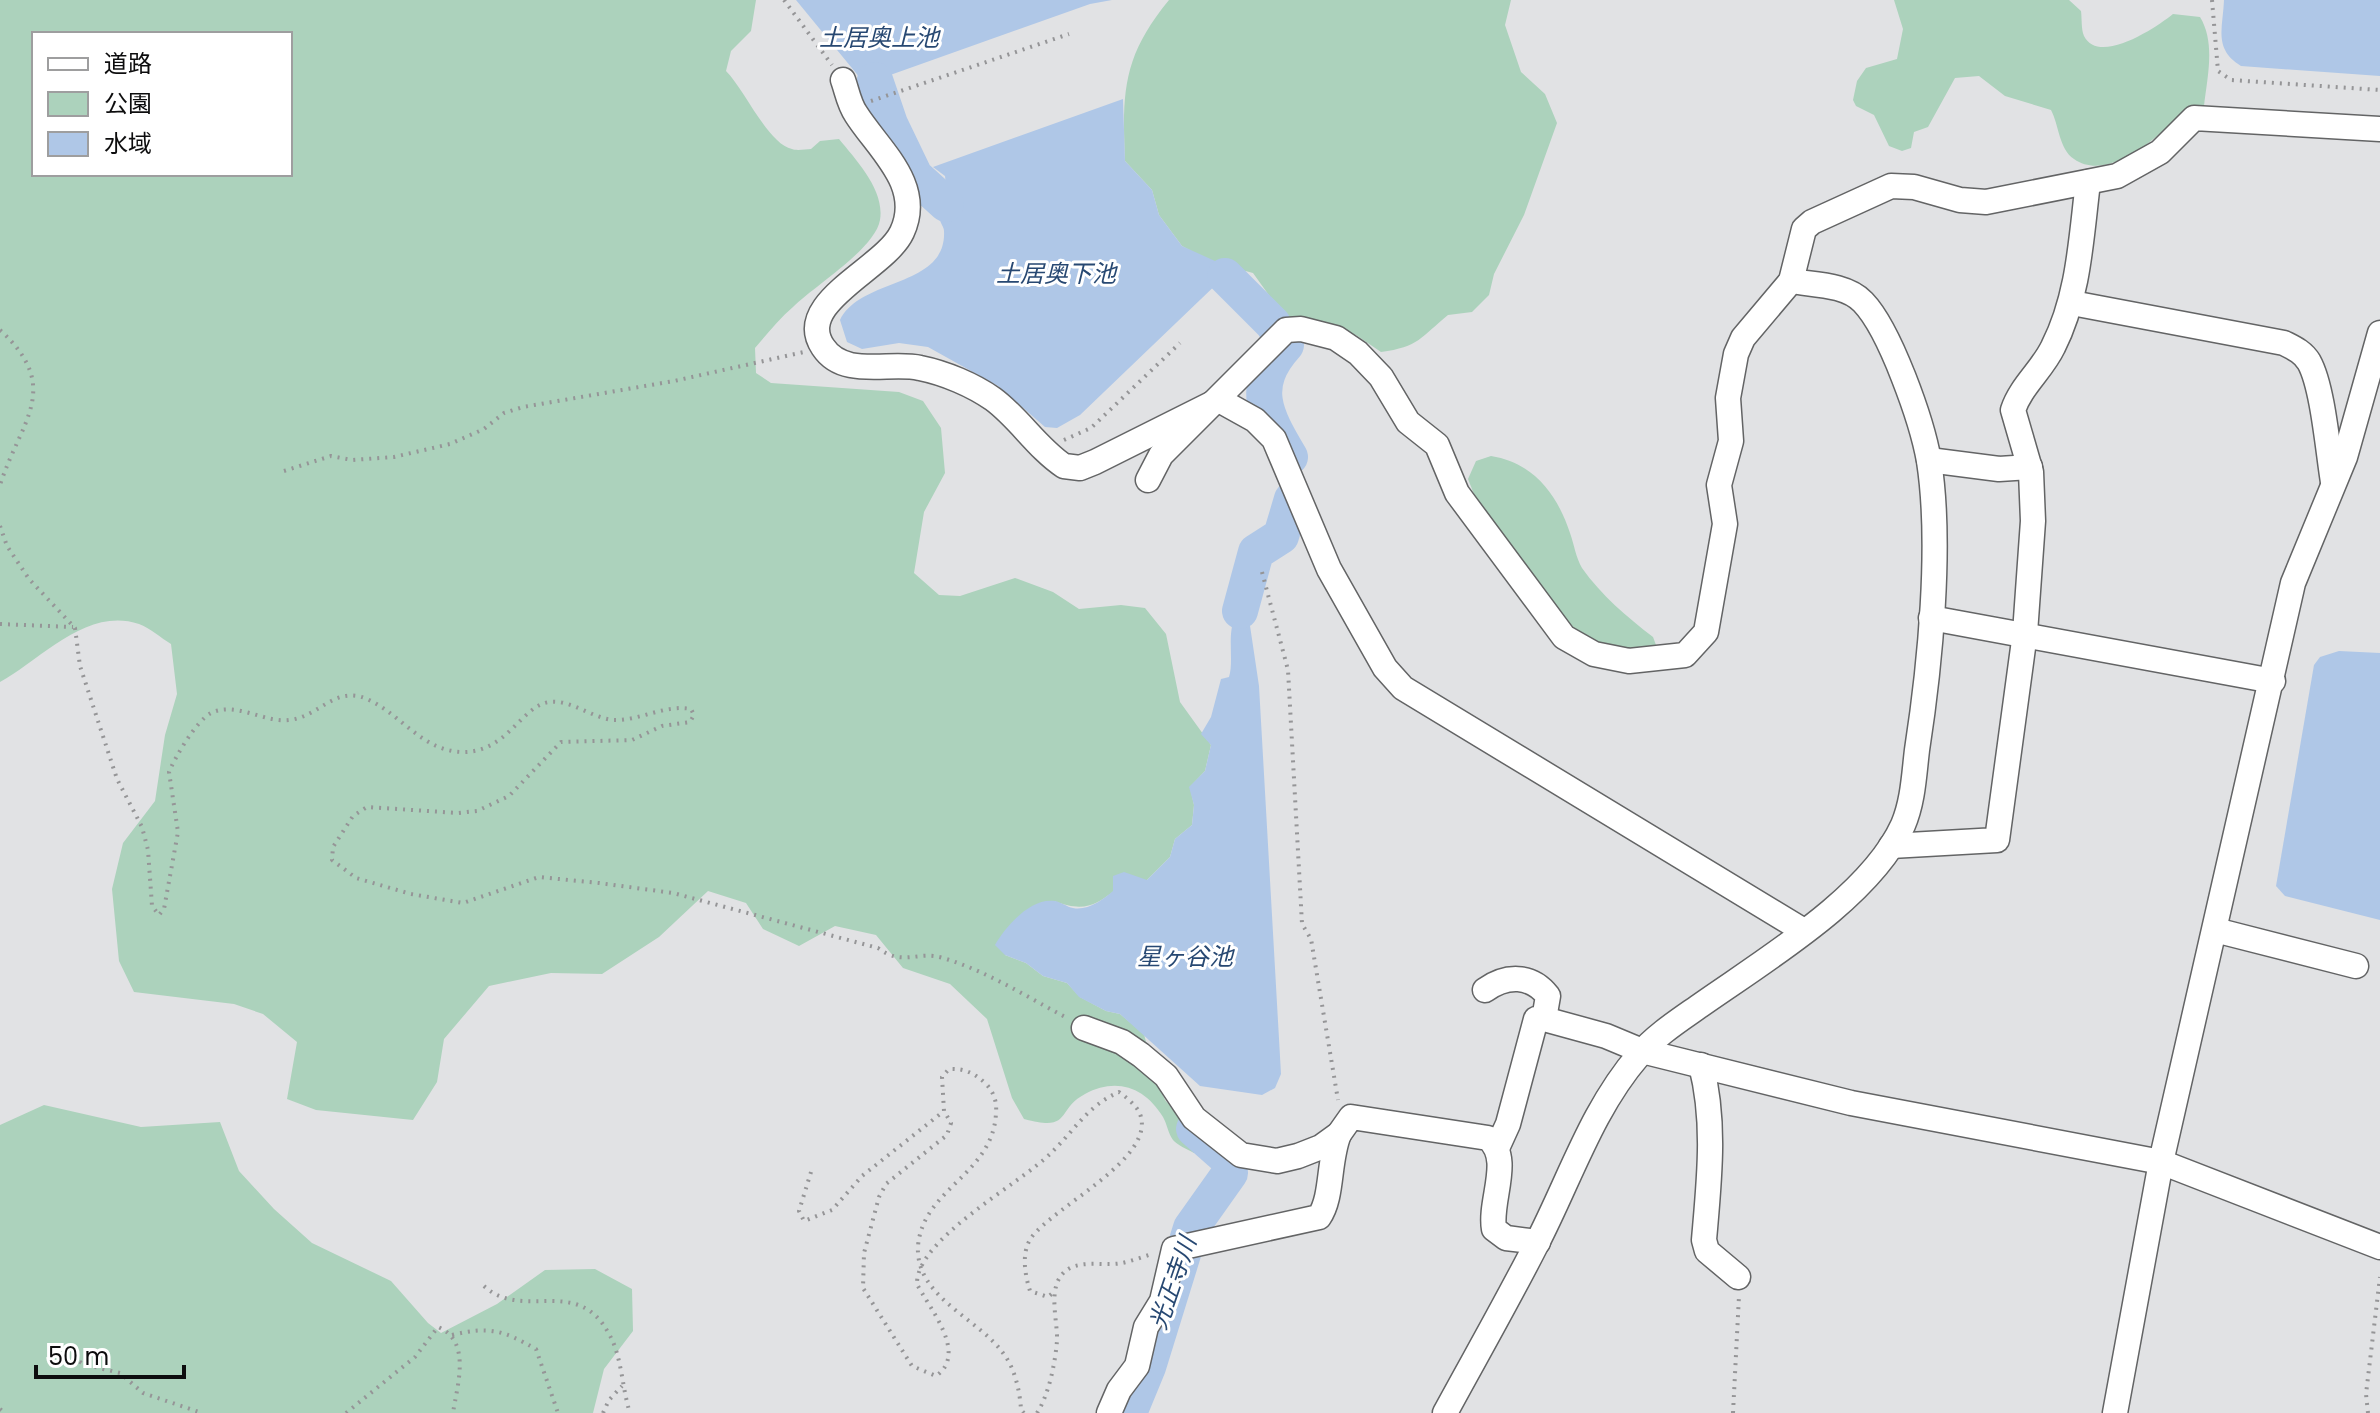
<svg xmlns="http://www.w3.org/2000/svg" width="2380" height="1413" font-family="Poppins,'Noto Sans JP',sans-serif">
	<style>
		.green { fill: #acd2bc; fill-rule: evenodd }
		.water { fill: #afc7e7 }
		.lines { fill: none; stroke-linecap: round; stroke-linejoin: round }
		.river { stroke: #afc7e7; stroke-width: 36 }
		.minor-casing { stroke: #636465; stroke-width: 27 }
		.path { stroke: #959597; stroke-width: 4; stroke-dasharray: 2 6; stroke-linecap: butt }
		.minor { stroke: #fff; stroke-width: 24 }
		.labels { text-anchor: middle; stroke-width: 6; stroke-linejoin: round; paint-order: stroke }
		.water-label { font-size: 24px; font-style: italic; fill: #274872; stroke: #fff }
	</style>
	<rect width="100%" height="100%" fill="#e1e2e4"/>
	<g class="green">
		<path d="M0,0H756L751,31L731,51L726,71C745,90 768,144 792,149C797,151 806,149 811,149L820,141L839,139C856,160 885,190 880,220C875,249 814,286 793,307C779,319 767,334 755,348L756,373L771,383L899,392L923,401L941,428L945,473L924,512L914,573L939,595L960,596L1015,578L1053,592L1079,609L1121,605L1145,608L1166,634L1180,702L1211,745L1205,771L1190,787L1194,805L1192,825L1175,839L1170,857L1147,880C1107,878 1106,922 1054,901L1005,955L1026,963L1043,976L1067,983L1080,997L1106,1011L1120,1014L1144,1034L1154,1074L1165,1100L1202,1142L1194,1153C1187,1149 1177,1145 1173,1140C1168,1133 1167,1124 1163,1117C1145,1087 1116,1077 1085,1094C1055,1110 1073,1132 1024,1119L1012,1098L987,1019L950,984L903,968L876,935L835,926L799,946L763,929L746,903L708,891L659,937L602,974L551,973L489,986L444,1039L437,1082L413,1120L316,1110L287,1099L297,1042L263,1014L234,1004L134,992L119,961L112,889L123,843L155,801L165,735L177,694L171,644C161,638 150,628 139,624C87,606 40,660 0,682ZM34,34H290V174H34Z"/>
		<path d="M1169,0H1511L1505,25L1521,72L1545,94L1557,123L1524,215L1494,274L1489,295L1472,312L1448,315C1421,337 1419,347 1381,352L1356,335L1286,319L1253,273L1212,262L1182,246L1159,215L1152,190L1125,161C1122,91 1123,56 1169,0Z"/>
		<path d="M1894,0H2069L2081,11C2082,18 2081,29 2084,36C2099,66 2157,27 2173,14L2200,17C2216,43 2207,78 2204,106L2190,105C2167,129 2111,185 2074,159C2059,149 2059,125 2051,110L2005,96L1979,76L1955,78L1928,127L1914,132L1911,148L1902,151L1889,146L1874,115L1856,106L1853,100L1857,81L1866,68L1897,59L1903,29Z"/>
		<path d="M1491,456C1534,463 1557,494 1570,533C1574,544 1576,558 1582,568C1601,595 1627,617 1653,637L1656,645L1652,652L1607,648L1577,634L1483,517L1468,479L1476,461Z"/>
		<path d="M44,1105L141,1127L220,1122L239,1171L274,1209L312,1243L391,1281L428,1323L441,1333L497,1304L545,1270L595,1269L632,1289L633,1331L604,1369L593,1413H0V1125Z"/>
	</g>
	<g class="water">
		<path d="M796,0H1112L1090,4L865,84Z"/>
		<path d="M2224,0H2380V76L2241,66C2213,49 2223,28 2224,0Z"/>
		<path d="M1123,99L1125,161L1152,190L1159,215L1182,246L1226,266L1225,276L1080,415L1057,428L1045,427L998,386L928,347L899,343L862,349L847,342L840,320C861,277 947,288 944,231C944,227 940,223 940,219C940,205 948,196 945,176L933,167Z"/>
		<path d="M1240,611L1249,619L1259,686L1281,1074L1275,1088L1262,1095L1200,1086L1120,1014L1106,1011L1079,997L1067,983L1043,976L1026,963L1005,955L995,945C1006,926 1031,897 1055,901C1061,902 1067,907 1073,908C1087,911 1103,900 1113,891V876L1124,872L1147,880L1170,857L1175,839L1192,825L1194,805L1189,787L1205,771L1211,745L1201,734L1211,717L1221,679L1229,677C1235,658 1224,626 1240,611Z"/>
		<path d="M2339,651L2380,653V920L2285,896L2276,886L2314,665L2320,657Z"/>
	</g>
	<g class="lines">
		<g class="river">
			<path d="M875,80L890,124L915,176L946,204"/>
			<path d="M1225,276L1273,324L1286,345C1249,386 1265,415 1290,457"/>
			<path d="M1240,611L1256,552L1281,536L1292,499"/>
			<path d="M1129,1413L1148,1367L1191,1228L1230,1173L1228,1159L1194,1129"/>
		</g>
		<g class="minor-casing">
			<g id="minor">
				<path d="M843,80C847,91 849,104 856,114C878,149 924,185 902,232C885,269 793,302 823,347C844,379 890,361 920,368C945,373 973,385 993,399C1019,418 1037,448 1064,466L1080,468L1095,462L1219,400L1255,420L1274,439L1329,569L1385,668L1403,688L1804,931"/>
				<path d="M2072,303L2284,343C2294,348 2303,352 2309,362C2323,387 2328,452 2333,482"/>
				<path d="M1929,460L1999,469L2030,467"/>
				<path d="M1148,480L1161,455L1286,330L1301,329L1336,338L1358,353L1381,377L1408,422L1437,445L1457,493L1564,637L1594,654L1629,661L1685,655L1706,632L1725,524L1719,485L1731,441L1728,398L1736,354L1743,338L1791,281L1804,229L1812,222L1891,186L1914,187L1960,200L1986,202L2117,176L2160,152L2194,118L2380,129"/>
				<path d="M1931,618L2273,681"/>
				<path d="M1891,846L1997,840L2025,633L2033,521L2031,472L2013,410C2021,386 2042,370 2053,347C2079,296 2081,239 2088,182"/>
				<path d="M2215,930L2356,966"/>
				<path d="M1485,990C1506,975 1531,974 1548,996L1544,1019"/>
				<path d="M1084,1028L1122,1042L1141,1055L1166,1076L1194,1118L1241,1155L1277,1161L1298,1156L1321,1147L1339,1134L1351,1117L1488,1138C1513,1159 1489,1200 1494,1229L1506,1238L1538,1242"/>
				<path d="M1701,1065C1716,1122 1709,1182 1704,1240L1707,1251L1738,1277"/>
				<path d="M1498,1146L1508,1124L1536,1019H1544L1606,1036L1642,1051L1851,1103L2161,1162L2380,1247"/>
				<path d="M1109,1413L1119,1390L1137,1366L1146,1327L1162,1301L1174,1249L1319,1217C1333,1197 1328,1161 1339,1134"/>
				<path d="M1445,1413C1476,1356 1508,1300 1537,1243C1570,1179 1592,1109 1639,1055C1655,1036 1678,1021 1698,1007C1763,961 1870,898 1903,825C1913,802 1914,775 1917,750C1930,666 1942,545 1929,461C1922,421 1890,330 1863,302C1846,284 1814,285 1791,281"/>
				<path d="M2115,1413L2161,1162L2293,583L2345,457L2380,333"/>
			</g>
		</g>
		<g class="path">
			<path d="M784,0L832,65"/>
			<path d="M2212,0L2218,71L2231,80L2380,90"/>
			<path d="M871,101L1069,34"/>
			<path d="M0,330C63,388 21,420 0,485"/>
			<path d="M1064,440L1091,428L1180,343"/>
			<path d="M284,471L331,456L352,460L394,457L450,444L484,429L504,413L523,407L674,381L804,352"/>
			<path d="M0,526L7,546L29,579L75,628L80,666L117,779L142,827L148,850L152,906L159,915L164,909L178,832L169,772C175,757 197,720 211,713C236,701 264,723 289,720C319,717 335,685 367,699C401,714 422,751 462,752C507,753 521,706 549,702C570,699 592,718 613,720C640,721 665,704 691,709L694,715L690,722L662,726L632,740L561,742L509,796L477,811L458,813L367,807L353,816L333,847L332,860L356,878L411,894L463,903L539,877L599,883L673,893L878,948C903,967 918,950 943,958C987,971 1027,997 1067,1018"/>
			<path d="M1262,572L1288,670L1302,924L1311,939L1338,1100"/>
			<path d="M0,624L73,627"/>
			<path d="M811,1172L799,1211L804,1221L832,1210L862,1176L944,1111"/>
			<path d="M484,1286C523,1322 577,1274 609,1334C622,1356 622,1389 630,1413"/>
			<path d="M452,1335C490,1326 502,1330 536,1349L558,1413"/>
			<path d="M60,1348L83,1364L120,1373L143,1393L202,1413"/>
			<path d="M0,1409L5,1413"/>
			<path d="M346,1413L415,1357L438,1327C472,1341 457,1386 453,1413"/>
			<path d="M603,1413L609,1400L622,1386"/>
			<path d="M1024,1413L1021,1410C1020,1392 1015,1368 1003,1353C978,1318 915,1297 918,1246C923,1188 993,1175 996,1113C997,1102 994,1093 987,1085C976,1074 965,1068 949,1069L942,1077L944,1111L951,1123L947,1135L886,1184L879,1197L864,1253L863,1288L912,1366L936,1376C969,1353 928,1307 917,1284C916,1239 1020,1184 1051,1153C1075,1130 1087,1106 1119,1092C1126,1097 1137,1106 1140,1114C1157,1158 1054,1206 1031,1238C1021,1253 1025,1275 1030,1291L1048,1297L1055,1291"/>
			<path d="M1037,1413C1049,1394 1055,1364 1057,1341C1058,1318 1044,1280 1072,1267C1088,1261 1106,1266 1122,1263C1132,1261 1142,1257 1152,1254"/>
			<path d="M1733,1413L1739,1296"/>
			<path d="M2368,1413L2366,1394L2380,1277"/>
		</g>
		<use href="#minor" class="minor"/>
	</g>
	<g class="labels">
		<g class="water-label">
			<text x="879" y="46">土居奥上池</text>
			<text x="1056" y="282">土居奥下池</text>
			<text x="1185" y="965">星ヶ谷池</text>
			<text transform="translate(1173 1283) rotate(-71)" y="8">光正寺川</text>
		</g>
	</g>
	<rect x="32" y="32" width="260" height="144" fill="#ffffff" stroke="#9e9e9f" stroke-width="2"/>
	<rect x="48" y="58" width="40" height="12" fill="#ffffff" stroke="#9e9e9f" stroke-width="2"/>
	<text x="104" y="72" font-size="24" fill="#0d0d0e">道路</text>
	<rect x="48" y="92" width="40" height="24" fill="#acd2bc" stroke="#9e9e9f" stroke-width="2"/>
	<text x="104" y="112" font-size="24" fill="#0d0d0e">公園</text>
	<rect x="48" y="132" width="40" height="24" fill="#afc7e7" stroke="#9e9e9f" stroke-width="2"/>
	<text x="104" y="152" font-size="24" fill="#0d0d0e">水域</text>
	<path d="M36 1365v12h148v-12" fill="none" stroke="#0d0d0e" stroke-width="4"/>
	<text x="48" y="1365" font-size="24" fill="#0d0d0e" stroke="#ffffff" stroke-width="6" paint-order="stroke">50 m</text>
</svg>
